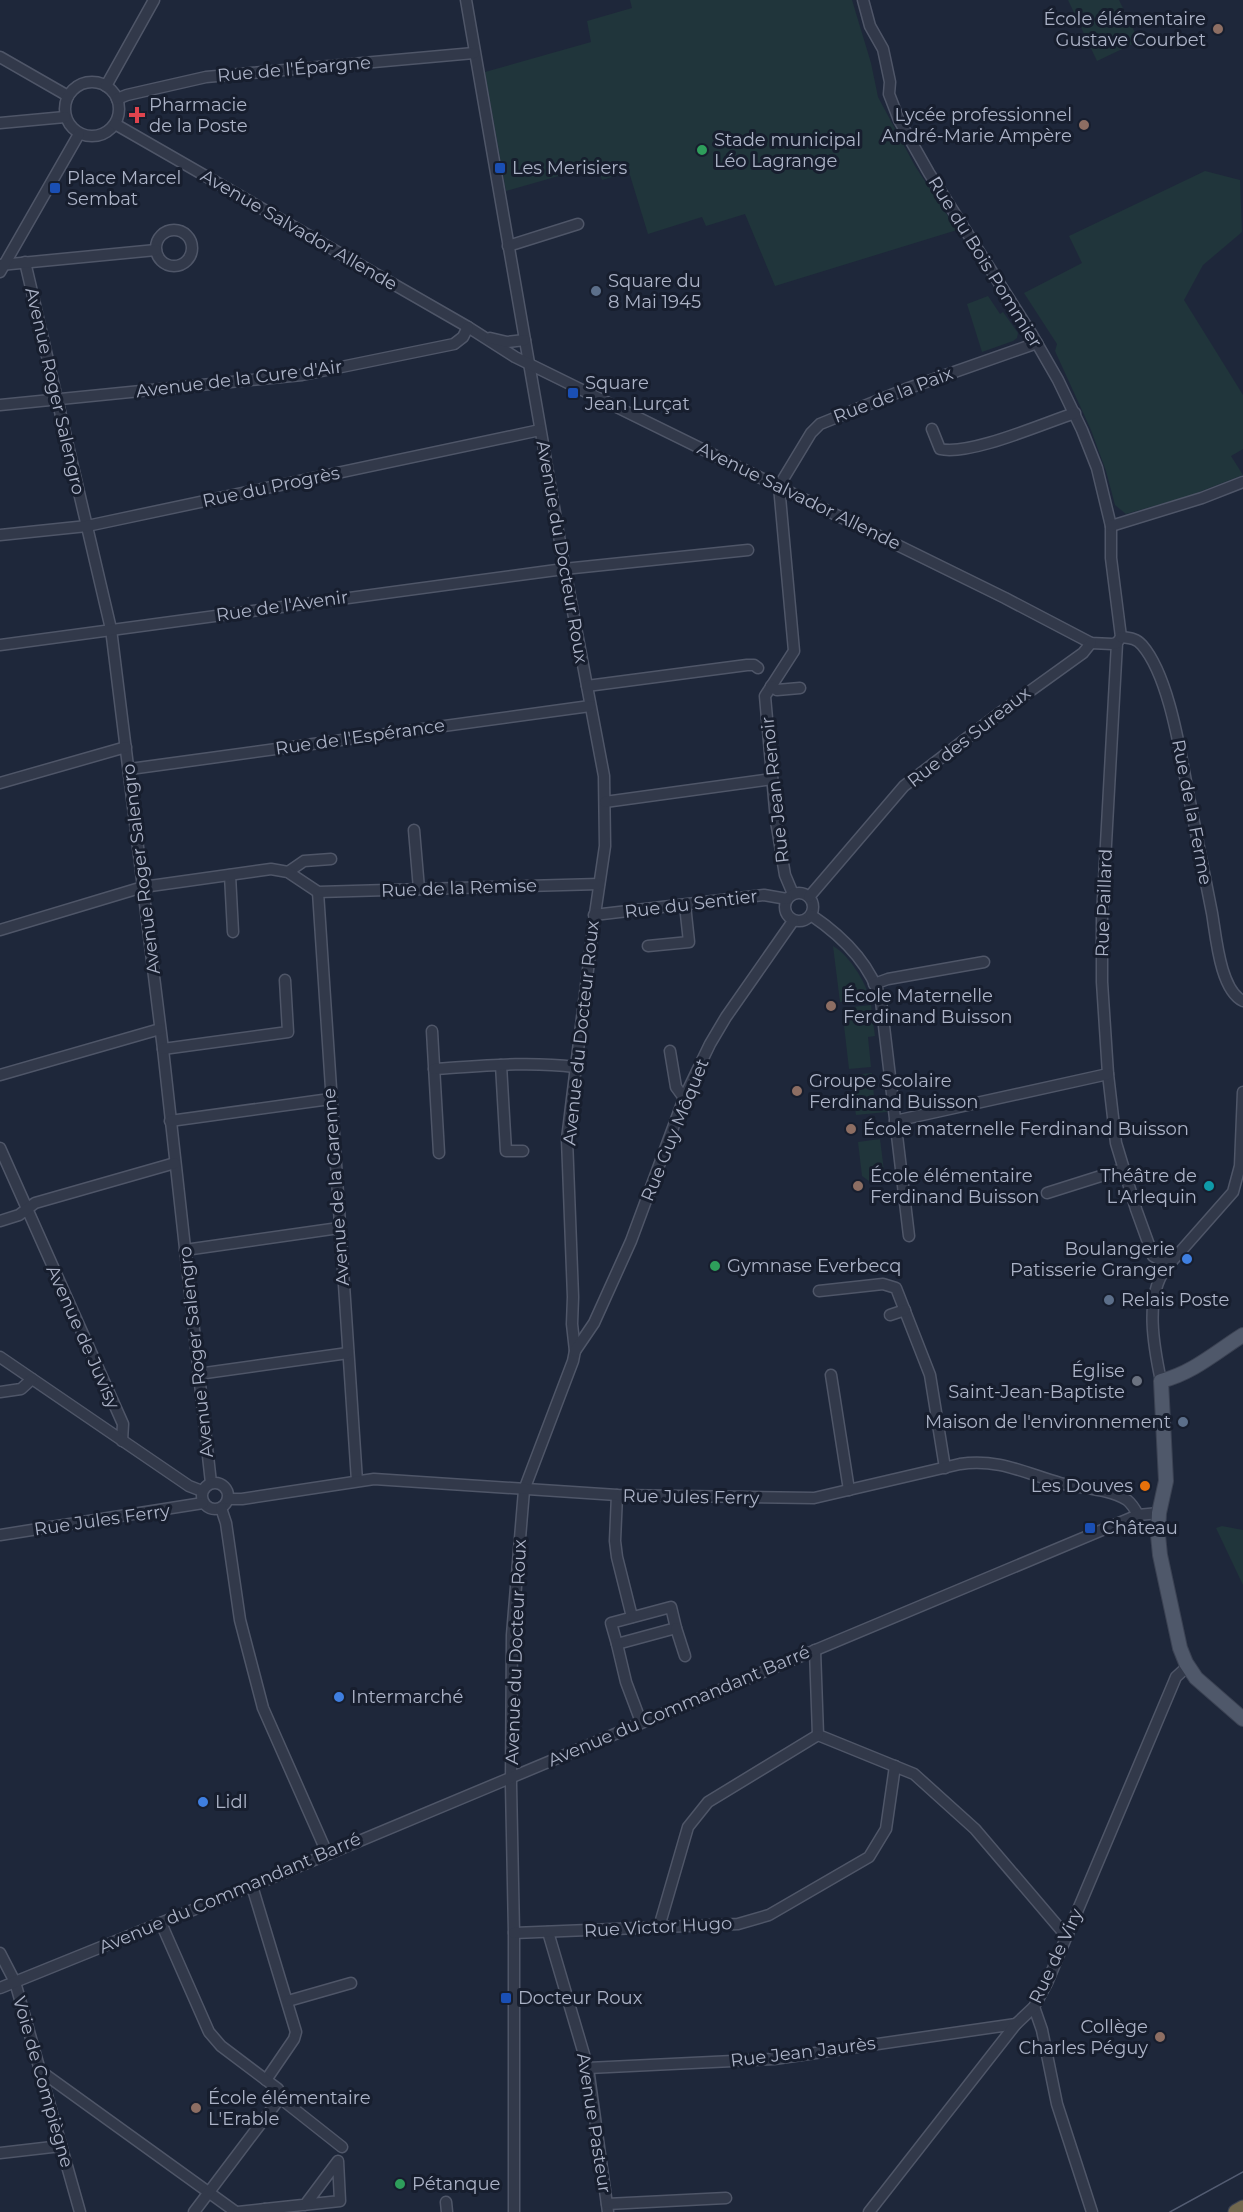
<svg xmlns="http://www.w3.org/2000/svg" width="1243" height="2212" font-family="Montserrat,sans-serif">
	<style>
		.green { fill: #20353b }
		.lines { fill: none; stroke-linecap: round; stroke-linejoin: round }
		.minor-casing { stroke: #4f5668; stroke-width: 13 }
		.major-casing { stroke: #3b4253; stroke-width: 16 }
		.highway-casing { stroke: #3c4354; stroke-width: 17 }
		.minor { stroke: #32394a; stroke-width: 10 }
		.major { stroke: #4f586a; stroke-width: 14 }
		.highway { stroke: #71674e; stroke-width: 15 }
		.tram { stroke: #535c72; stroke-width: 1.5 }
		.education-dot { fill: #8d6e63; stroke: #171e2e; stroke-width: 2 }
		.health-dot { fill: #e0444e; stroke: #171e2e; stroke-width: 2 }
		.leisure-dot { fill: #2e9e5b; stroke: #171e2e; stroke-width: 2 }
		.transit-dot { fill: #1a4fb4; stroke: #171e2e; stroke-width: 2 }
		.service-dot { fill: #5c6f8a; stroke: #171e2e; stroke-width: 2 }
		.culture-dot { fill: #0f9aa8; stroke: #171e2e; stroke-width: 2 }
		.shop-dot { fill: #3f7fe0; stroke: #171e2e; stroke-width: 2 }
		.worship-dot { fill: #6b7280; stroke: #171e2e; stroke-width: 2 }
		.food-dot { fill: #e8710a; stroke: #171e2e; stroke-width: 2 }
		.labels { text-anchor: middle; stroke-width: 6; stroke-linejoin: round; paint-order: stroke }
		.poi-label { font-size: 18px; fill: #acb3c7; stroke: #171e2e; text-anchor: start }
		.street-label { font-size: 18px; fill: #acb3c7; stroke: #171e2e }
	</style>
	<rect width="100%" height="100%" fill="#1e273a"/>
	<g class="green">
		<path d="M630,0H852L871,63L878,97L915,166L957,230L775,286L745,214L706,226L702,217L648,234L629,172L602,180L597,165L506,191L485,72L591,42L587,21L632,8Z"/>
		<path d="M1068,0H1119L1139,41L1097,61Z"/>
		<path d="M1205,171L1240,180L1242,232L1203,265L1184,300L1243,395V449L1231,456L1243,475L1189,496L1126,514L1115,505L1106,471L1091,430L1055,351L1057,344L1024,293L1082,263L1069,236Z"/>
		<path d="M988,296L1000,314L1003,312L1018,333L1017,338L1013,341L982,352L967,304Z"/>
		<path d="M833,946C849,955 865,981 870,999L840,1002Z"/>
		<path d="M871,1005L875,1036L868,1037L871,1067L849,1069L842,1008Z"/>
		<path d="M872,1073L875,1108H887V1112L856,1115L850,1075Z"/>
		<path d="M880,1139L885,1179L869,1181L862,1176L858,1142Z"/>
		<path d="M1222,1526L1243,1530V1585L1216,1528Z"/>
	</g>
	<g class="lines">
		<g class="minor-casing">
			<g id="minor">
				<path d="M466,0L563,559L604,776L605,846L594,921L567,1139L573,1297L572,1324L575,1351L573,1361L524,1490L512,1635L511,1785L514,1933V2212"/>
				<path d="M863,0L870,26L883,49L890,82L889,94L899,120L929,173L1031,333L1058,380L1082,430L1097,468L1111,526V558L1121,637L1117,643L1102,917V982L1108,1074L1116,1143L1136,1209L1153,1256L1162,1261H1172"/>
				<path d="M0,57L68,96"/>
				<circle cx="92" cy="109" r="27"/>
				<path d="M106,86L154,0"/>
				<path d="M117,99L127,95L206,77L474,53"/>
				<path d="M0,123L65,117"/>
				<path d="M115,124L468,327L515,357L1005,598L1091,643L1112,644L1117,643"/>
				<circle cx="174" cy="248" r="18"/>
				<path d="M508,246L578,224"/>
				<path d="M25,262L111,629L163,1049L211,1483"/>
				<path d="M0,265L156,250"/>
				<path d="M0,272L79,134"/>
				<path d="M490,338L507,342L525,340"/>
				<path d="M0,405L302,375L454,344L463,337L468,327"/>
				<path d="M932,429L940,449C970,456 1044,423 1075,413"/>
				<path d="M779,486L794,651L765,696L776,821L785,875L793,894"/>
				<path d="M779,486L811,433L820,424L906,389L1037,343"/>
				<path d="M1111,526L1202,498L1243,482"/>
				<path d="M0,535L87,526L540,430"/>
				<path d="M1121,637C1129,638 1136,638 1142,645C1169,676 1180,751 1188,792C1196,833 1204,873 1212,913C1216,936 1220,990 1243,1001"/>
				<path d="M0,645L564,569L748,550"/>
				<path d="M587,686L747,665H754L758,668"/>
				<path d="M771,686L777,690L800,688"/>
				<path d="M130,769L590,706"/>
				<path d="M0,783L126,747"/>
				<path d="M605,802L772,779"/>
				<path d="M414,830L419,889"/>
				<path d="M288,872L304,861L331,859"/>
				<path d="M230,875L233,932"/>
				<path d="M318,892L357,1481"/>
				<circle cx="799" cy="907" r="14"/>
				<path d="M809,897L904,786L1001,712L1083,653L1091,643"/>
				<path d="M594,915L764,895L787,899"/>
				<path d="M811,915C842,936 871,964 881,1001L909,1236"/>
				<path d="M0,930L143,887L271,869L288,872L318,892L599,884"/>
				<path d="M648,946L689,942L685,905"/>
				<path d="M874,984L888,979L984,962"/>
				<path d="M432,1031L439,1153"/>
				<path d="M163,1049L288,1032L285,980"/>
				<path d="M670,1051L676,1087L684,1098"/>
				<path d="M501,1065L506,1151H523"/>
				<path d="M434,1069C481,1066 528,1061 575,1067"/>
				<path d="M0,1075L160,1029"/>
				<path d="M170,1121L330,1099"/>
				<path d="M895,1121L1108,1074"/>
				<path d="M0,1148L123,1424L122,1441"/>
				<path d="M1047,1193L1123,1169"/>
				<path d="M0,1221L19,1215L35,1203L175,1163"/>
				<path d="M185,1250L339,1228"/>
				<path d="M819,1291L883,1284L896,1288L930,1375L945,1468"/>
				<path d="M890,1315L905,1310"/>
				<path d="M575,1351L594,1323L631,1241L684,1098L710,1044L726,1017L793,921"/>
				<path d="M0,1357L189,1486L202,1491"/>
				<path d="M198,1374L348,1353"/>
				<path d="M831,1375L849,1490"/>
				<path d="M1161,1381C1154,1348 1144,1297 1166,1268L1233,1192L1240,1166L1243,1092"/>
				<path d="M0,1392L21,1389L32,1379"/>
				<circle cx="215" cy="1496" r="13"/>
				<path d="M617,1495L615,1541L617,1557L632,1617"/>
				<path d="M228,1499H242L374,1479L617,1495L814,1498L960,1464C997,1458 1025,1473 1060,1483C1082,1489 1107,1488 1127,1500C1132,1504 1135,1509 1138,1515"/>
				<path d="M221,1508L226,1523L240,1620L263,1708L327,1853"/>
				<path d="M0,1535L203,1503"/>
				<path d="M671,1607L676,1628L617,1644L611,1623Z"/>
				<path d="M676,1628L685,1656"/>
				<path d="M617,1644L626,1682L641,1722"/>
				<path d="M815,1650L818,1735L914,1774L975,1829L1062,1931L1068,1935"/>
				<path d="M252,1886L296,2032L294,2039L266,2080"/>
				<path d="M161,1923L209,2032L221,2046L278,2089L280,2098L342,2147"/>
				<path d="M659,1927L688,1827L708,1802L818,1735"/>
				<path d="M548,1932L588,2068L608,2212"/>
				<path d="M514,1933L738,1924L769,1915L869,1857L886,1829L895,1766"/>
				<path d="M0,1953L15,1982L19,1996L80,2212"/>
				<path d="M0,1988L252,1886L1138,1515L1159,1513"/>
				<path d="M288,2001L351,1983"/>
				<path d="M1034,2007L1042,2030L1057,2104L1092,2212"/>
				<path d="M588,2068L774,2059L1016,2024"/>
				<path d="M39,2070L236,2212"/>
				<path d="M0,2153L61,2146"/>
				<path d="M446,2202L447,2212"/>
				<path d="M607,2204L726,2198"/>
				<path d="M265,2209L340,2201L338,2161L305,2205"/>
				<path d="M194,2212L280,2098"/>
				<path d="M238,2212L265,2209V2212"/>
				<path d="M869,2212L1016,2024L1034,2007L1047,1983L1176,1677L1188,1666"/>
			</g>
		</g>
		<g class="major-casing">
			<path id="major" d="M1243,1335C1216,1352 1193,1373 1161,1381L1166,1481L1159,1513L1158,1535L1160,1555L1180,1648L1186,1663L1196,1678L1243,1719"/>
		</g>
		<g class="highway-casing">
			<path id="highway" d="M1236,2212L1243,2208"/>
		</g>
		<use href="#minor" class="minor"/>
		<use href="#major" class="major"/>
		<use href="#highway" class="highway"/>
		<path class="tram" d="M1170,2212L1243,2172"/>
	</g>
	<g class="education-dot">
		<circle cx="1218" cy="29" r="6"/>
		<circle cx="1084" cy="125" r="6"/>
		<circle cx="831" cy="1006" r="6"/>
		<circle cx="797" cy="1091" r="6"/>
		<circle cx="851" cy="1129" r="6"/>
		<circle cx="858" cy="1186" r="6"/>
		<circle cx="1160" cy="2037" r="6"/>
		<circle cx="196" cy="2108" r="6"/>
	</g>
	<path class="health-dot" d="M134 106h6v6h6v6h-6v6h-6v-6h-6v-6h6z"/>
	<g class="leisure-dot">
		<circle cx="702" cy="150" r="6"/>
		<circle cx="715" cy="1266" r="6"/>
		<circle cx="400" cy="2184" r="6"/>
	</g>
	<g class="transit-dot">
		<rect x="494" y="162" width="12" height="12" rx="3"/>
		<rect x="49" y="182" width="12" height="12" rx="3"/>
		<rect x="567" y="387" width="12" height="12" rx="3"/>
		<rect x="1084" y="1522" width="12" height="12" rx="3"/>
		<rect x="500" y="1992" width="12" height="12" rx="3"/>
	</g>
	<g class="service-dot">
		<circle cx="596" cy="291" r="6"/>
		<circle cx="1109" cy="1300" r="6"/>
		<circle cx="1183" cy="1422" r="6"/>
	</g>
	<circle class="culture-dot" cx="1209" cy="1186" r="6"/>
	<g class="shop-dot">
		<circle cx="1187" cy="1259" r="6"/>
		<circle cx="339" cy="1697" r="6"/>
		<circle cx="203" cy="1802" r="6"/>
	</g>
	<circle class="worship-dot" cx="1137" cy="1381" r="6"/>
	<circle class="food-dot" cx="1145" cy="1486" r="6"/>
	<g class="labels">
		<g class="poi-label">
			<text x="1206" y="25" text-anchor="end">École élémentaire<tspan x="1206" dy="21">Gustave Courbet</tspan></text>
			<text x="149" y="111">Pharmacie<tspan x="149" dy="21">de la Poste</tspan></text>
			<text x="1072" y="121" text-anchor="end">Lycée professionnel<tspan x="1072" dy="21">André-Marie Ampère</tspan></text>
			<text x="714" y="146">Stade municipal<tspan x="714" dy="21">Léo Lagrange</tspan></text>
			<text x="512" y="174">Les Merisiers</text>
			<text x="67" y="184">Place Marcel<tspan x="67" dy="21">Sembat</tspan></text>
			<text x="608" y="287">Square du<tspan x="608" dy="21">8 Mai 1945</tspan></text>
			<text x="585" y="389">Square<tspan x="585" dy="21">Jean Lurçat</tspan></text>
			<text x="843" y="1002">École Maternelle<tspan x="843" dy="21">Ferdinand Buisson</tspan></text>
			<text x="809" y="1087">Groupe Scolaire<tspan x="809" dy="21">Ferdinand Buisson</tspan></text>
			<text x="863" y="1135">École maternelle Ferdinand Buisson</text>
			<text x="870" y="1182">École élémentaire<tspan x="870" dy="21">Ferdinand Buisson</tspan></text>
			<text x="1197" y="1182" text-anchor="end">Théâtre de<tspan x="1197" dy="21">L'Arlequin</tspan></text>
			<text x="1175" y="1255" text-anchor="end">Boulangerie<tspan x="1175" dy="21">Patisserie Granger</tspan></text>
			<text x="727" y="1272">Gymnase Everbecq</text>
			<text x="1121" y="1306">Relais Poste</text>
			<text x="1125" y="1377" text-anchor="end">Église<tspan x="1125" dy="21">Saint-Jean-Baptiste</tspan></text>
			<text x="1171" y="1428" text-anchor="end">Maison de l'environnement</text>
			<text x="1133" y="1492" text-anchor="end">Les Douves</text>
			<text x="1102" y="1534">Château</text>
			<text x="351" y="1703">Intermarché</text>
			<text x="215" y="1808">Lidl</text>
			<text x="518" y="2004">Docteur Roux</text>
			<text x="1148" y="2033" text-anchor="end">Collège<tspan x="1148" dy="21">Charles Péguy</tspan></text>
			<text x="208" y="2104">École élémentaire<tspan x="208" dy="21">L'Erable</tspan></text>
			<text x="412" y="2190">Pétanque</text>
		</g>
		<g class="street-label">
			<text transform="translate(294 69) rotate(-5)" y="6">Rue de l'Épargne</text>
			<text transform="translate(299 230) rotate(30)" y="6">Avenue Salvador Allende</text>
			<text transform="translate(985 262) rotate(58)" y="6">Rue du Bois Pommier</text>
			<text transform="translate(239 379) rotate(-7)" y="6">Avenue de la Cure d'Air</text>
			<text transform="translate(55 391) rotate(77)" y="6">Avenue Roger Salengro</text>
			<text transform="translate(893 395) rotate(-21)" y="6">Rue de la Paix</text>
			<text transform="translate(271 487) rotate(-12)" y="6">Rue du Progrès</text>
			<text transform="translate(799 496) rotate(26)" y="6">Avenue Salvador Allende</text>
			<text transform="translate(562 552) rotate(80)" y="6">Avenue du Docteur Roux</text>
			<text transform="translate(282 606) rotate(-8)" y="6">Rue de l'Avenir</text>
			<text transform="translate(360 737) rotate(-8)" y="6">Rue de l'Espérance</text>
			<text transform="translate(969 737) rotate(-38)" y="6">Rue des Sureaux</text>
			<text transform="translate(775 790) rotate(-96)" y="6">Rue Jean Renoir</text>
			<text transform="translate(1192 812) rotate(79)" y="6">Rue de la Ferme</text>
			<text transform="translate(141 869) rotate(-97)" y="6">Avenue Roger Salengro</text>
			<text transform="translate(459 888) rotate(-2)" y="6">Rue de la Remise</text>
			<text transform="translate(1104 903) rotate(-88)" y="6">Rue Paillard</text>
			<text transform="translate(691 904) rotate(-7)" y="6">Rue du Sentier</text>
			<text transform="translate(581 1033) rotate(-84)" y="6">Avenue du Docteur Roux</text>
			<text transform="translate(675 1130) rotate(-68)" y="6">Rue Guy Môquet</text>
			<text transform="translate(336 1187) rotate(-94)" y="6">Avenue de la Garenne</text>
			<text transform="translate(83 1337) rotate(66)" y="6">Avenue de Juvisy</text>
			<text transform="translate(196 1352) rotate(-96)" y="6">Avenue Roger Salengro</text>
			<text transform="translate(691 1497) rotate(1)" y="6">Rue Jules Ferry</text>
			<text transform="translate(102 1520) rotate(-8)" y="6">Rue Jules Ferry</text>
			<text transform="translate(516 1652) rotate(-88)" y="6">Avenue du Docteur Roux</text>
			<text transform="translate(679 1706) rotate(-23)" y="6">Avenue du Commandant Barré</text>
			<text transform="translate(230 1893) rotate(-23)" y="6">Avenue du Commandant Barré</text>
			<text transform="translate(658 1927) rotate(-3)" y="6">Rue Victor Hugo</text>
			<text transform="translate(1056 1956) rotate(-65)" y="6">Rue de Viry</text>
			<text transform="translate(803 2052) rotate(-7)" y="6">Rue Jean Jaurès</text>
			<text transform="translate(43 2082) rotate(74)" y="6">Voie de Compiègne</text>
			<text transform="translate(594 2123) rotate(81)" y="6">Avenue Pasteur</text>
		</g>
	</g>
</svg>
